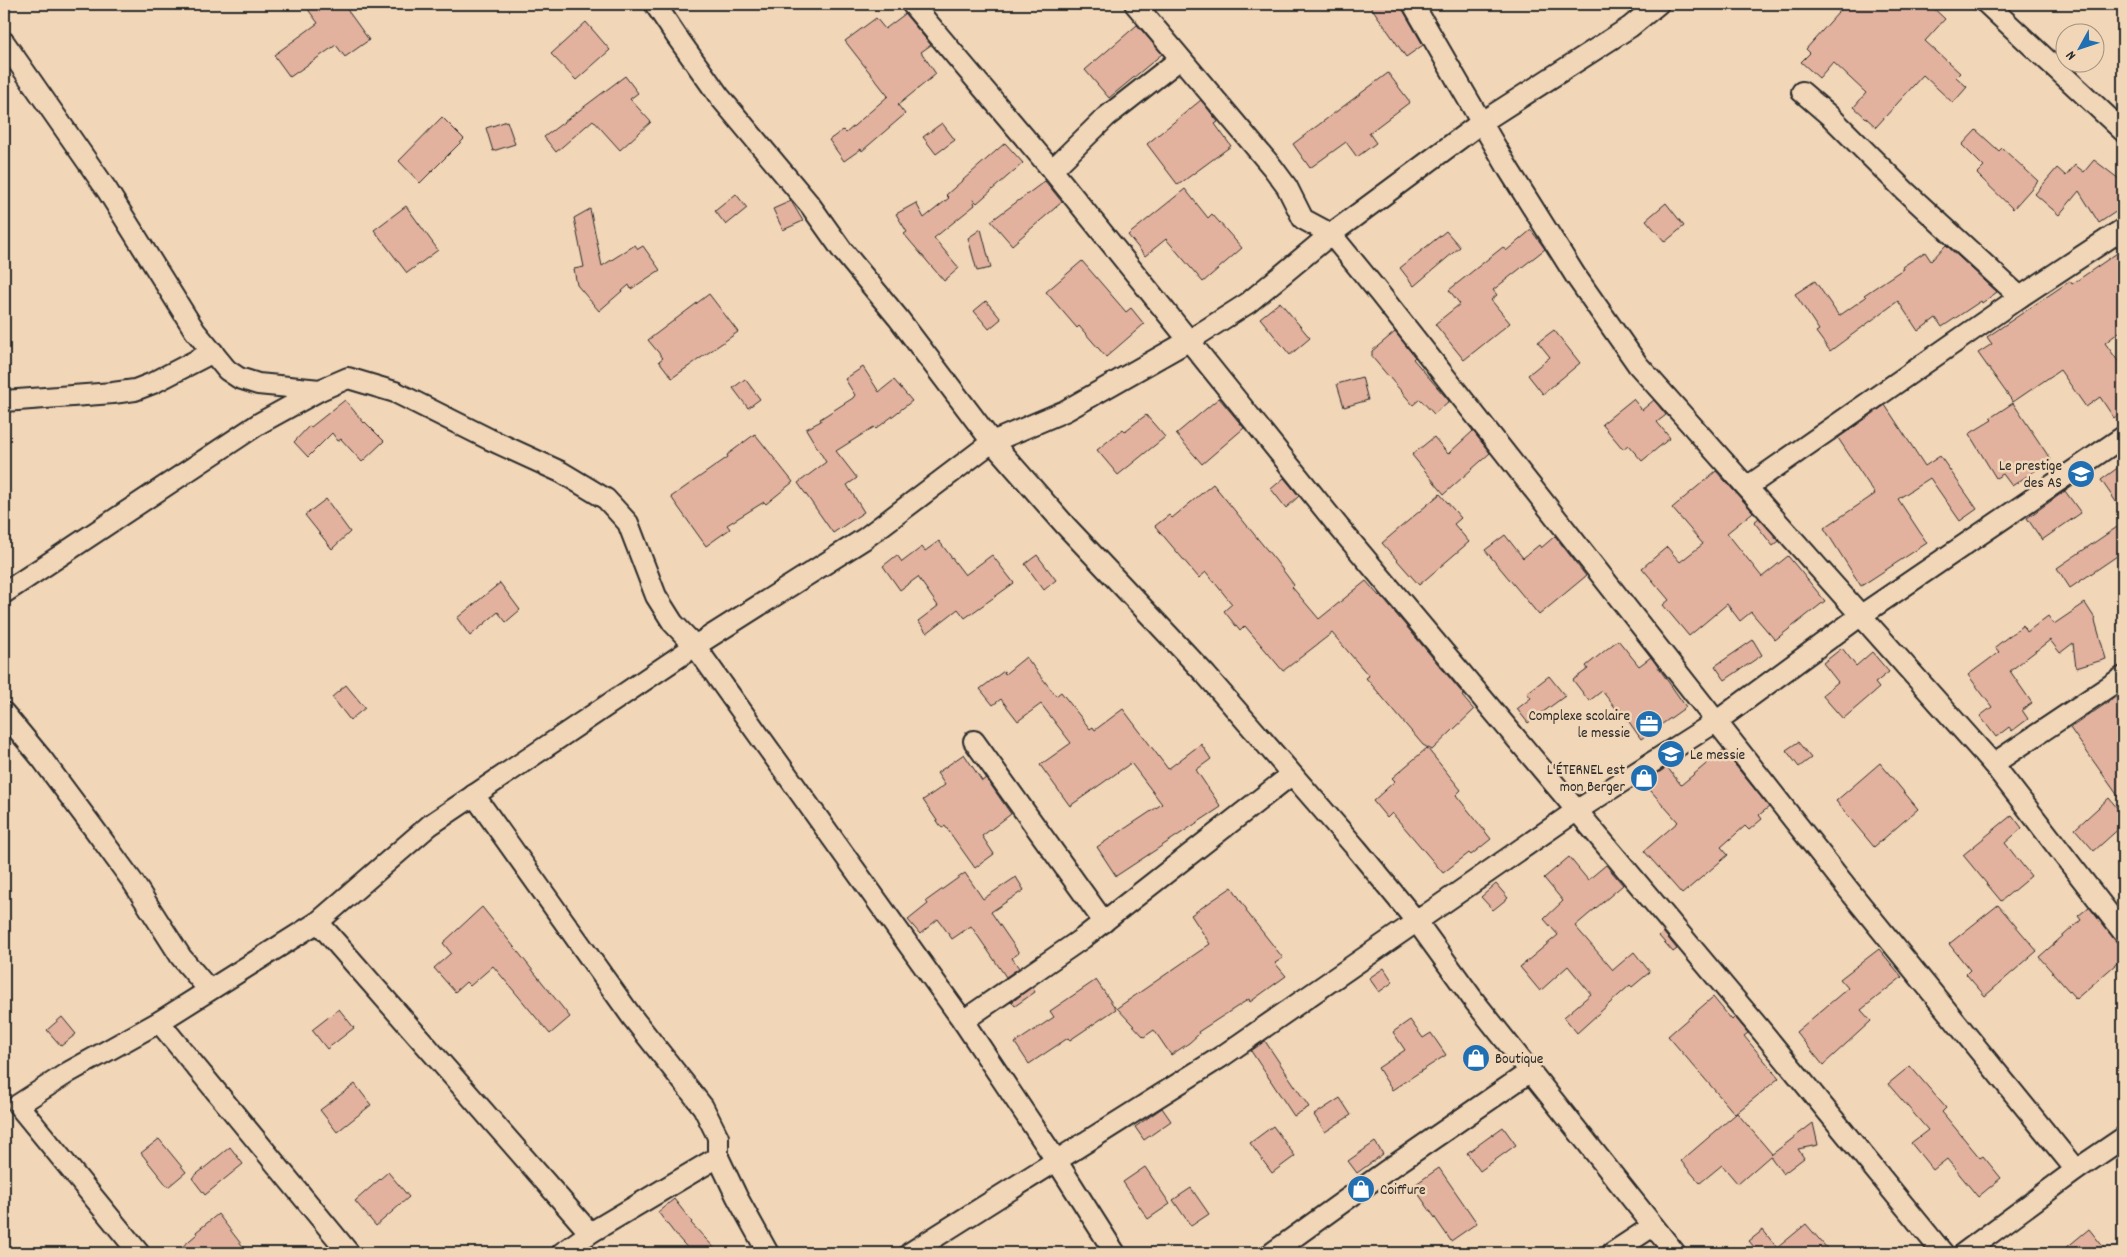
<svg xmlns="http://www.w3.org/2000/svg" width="2127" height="1257" font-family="Dekko,sans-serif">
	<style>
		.building { fill: #e2b29e; stroke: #2b2b2b }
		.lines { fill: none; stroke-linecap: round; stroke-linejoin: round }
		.minor-casing { stroke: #2b2b2b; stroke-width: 24 }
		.minor { stroke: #f1d6b8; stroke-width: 20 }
		.labels { text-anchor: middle; stroke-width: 5; stroke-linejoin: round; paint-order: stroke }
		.poi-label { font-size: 15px; fill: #2b2b2b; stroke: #f1d6b8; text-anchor: end }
	</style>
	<rect width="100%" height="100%" fill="#f1d6b8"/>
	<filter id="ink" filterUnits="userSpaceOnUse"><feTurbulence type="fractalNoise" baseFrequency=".02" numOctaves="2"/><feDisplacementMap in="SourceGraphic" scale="10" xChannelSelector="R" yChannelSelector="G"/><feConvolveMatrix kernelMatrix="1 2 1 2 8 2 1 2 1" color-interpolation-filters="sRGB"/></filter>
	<g filter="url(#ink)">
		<g class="building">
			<path d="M304,4H343L369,40L345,57L336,45L290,77L274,55L318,23Z"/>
			<path d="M1369,4H1401L1403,10L1423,45L1406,57Z"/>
			<path d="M1846,4H1929L1945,19L1925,41L1960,73L1956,77L1967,87L1953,103L1923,75L1876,127L1854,107L1866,93L1833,62L1819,78L1801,62L1810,53L1806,49Z"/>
			<path d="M905,14L931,45L921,52L936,74L898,105L905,114L862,151L861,149L844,161L829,140L843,130L846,133L888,96L845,41L876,18L885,29Z"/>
			<path d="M586,22L610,50L576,80L551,54Z"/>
			<path d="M1137,25L1162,54L1109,98L1085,70Z"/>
			<path d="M1388,73L1410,102L1369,133L1376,143L1357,157L1346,142L1310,168L1293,144Z"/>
			<path d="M625,76L638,93L630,99L651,122L620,150L593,120L556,152L544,137Z"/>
			<path d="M1201,100L1218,122L1215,124L1231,146L1178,185L1147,144Z"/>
			<path d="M442,117L464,139L420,183L399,161Z"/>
			<path d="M507,121L515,144L493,151L486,128Z"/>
			<path d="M942,123L955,140L936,154L923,137Z"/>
			<path d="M1976,130L1999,151L2002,148L2038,181L2013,209L1977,174L1984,167L1962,145Z"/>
			<path d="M1005,143L1023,163L977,203L973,199L975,205L934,238L959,268L944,281L904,234L907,232L896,214L916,203L924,218L949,198L946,195Z"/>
			<path d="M2094,160L2123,182V207L2099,223L2079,191L2059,215L2035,194L2057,168L2066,176L2075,165L2084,172Z"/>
			<path d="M1045,181L1062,202L1012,245L991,221Z"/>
			<path d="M1185,189L1208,218L1212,214L1242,248L1203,282L1166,239L1145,256L1128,235Z"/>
			<path d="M736,194L747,208L726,225L715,211Z"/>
			<path d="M791,201L803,221L783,230L773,209Z"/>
			<path d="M1666,203L1684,226L1665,242L1646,220Z"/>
			<path d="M406,206L438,250L407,273L374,230Z"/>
			<path d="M590,209L602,266L635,245L638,249L643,246L660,270L631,289L629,285L599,311L577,285L574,269L584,267L574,218Z"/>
			<path d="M981,229L991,268L977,271L968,238Z"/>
			<path d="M1531,230L1545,249L1493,290L1497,295L1491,300L1510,323L1464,360L1435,324L1460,304L1449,290L1503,247L1506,251Z"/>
			<path d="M1446,231L1460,247L1414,286L1400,268Z"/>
			<path d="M1946,245L1997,292L1982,303L1981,301L1942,327L1936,318L1918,331L1898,301L1830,351L1816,332L1819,330L1795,294L1815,281L1839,316L1866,297L1864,295L1903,269L1902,267L1925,252L1931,261Z"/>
			<path d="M2123,249V329L2105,343L2123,368V411L2114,418L2100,397L2086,407L2060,370L2013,402L1978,353L1992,344L1987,337L2070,281L2072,284Z"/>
			<path d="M1082,261L1126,312L1131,308L1144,324L1106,357L1079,326L1077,328L1046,292Z"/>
			<path d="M709,294L738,332L672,378L659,361L663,358L648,340Z"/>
			<path d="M986,301L1001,319L989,329L974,311Z"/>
			<path d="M1280,302L1310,338L1290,355L1260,318Z"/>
			<path d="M1554,330L1580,363L1543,394L1528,375L1550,357L1538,342Z"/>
			<path d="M1395,332L1415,357L1413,359L1449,401L1434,414L1420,399L1413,405L1372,357V351Z"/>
			<path d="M863,367L879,392L894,380L912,401L876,429L874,427L836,451L857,478L847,485L864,512L833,533L798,483L826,462L806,429L821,421L820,419L853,398L855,395L845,379Z"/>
			<path d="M1362,377L1368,400L1344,407L1337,384Z"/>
			<path d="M745,379L760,399L748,408L733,388Z"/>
			<path d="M1219,398L1244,428L1202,464L1176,434Z"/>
			<path d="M1633,399L1642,410L1654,400L1666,415L1657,422L1670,438L1642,461L1628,445L1623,449L1602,424Z"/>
			<path d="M345,400L364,423L365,422L384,441L362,462L341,439L338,441L332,433L308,457L294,442L309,426L311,427Z"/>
			<path d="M2013,403L2051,460L2012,486L2003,474L1996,478L1969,434L1992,420L1990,418Z"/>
			<path d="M1885,405L1925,466L1940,456L1977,509L1960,521L1930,478L1898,499L1927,543L1861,586L1824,528L1875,494L1838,438Z"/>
			<path d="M1146,415L1165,437L1118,475L1097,450L1123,429L1125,431Z"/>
			<path d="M1473,431L1490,453L1444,494L1412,455L1434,437L1448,454Z"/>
			<path d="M755,434L793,482L766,504L764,502L727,525L730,529L706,546L671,497L728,457L727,455Z"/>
			<path d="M2123,464V512L2101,480Z"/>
			<path d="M1716,471L1753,512L1727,533L1762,577L1788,556L1825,601L1775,640L1751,612L1740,621L1727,604L1689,636L1663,605L1669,600L1642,568L1667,547L1680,562L1703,544L1672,508Z"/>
			<path d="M1284,478L1299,496L1286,508L1271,489Z"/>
			<path d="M1213,484L1276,561L1294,585L1292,587L1319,619L1366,581L1379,596L1380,595L1464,695L1462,696L1474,710L1432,750L1423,745L1366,678L1369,676L1332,633L1283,671L1245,626L1240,631L1224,611L1232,604L1206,572L1199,578L1155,526L1169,515L1172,518Z"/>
			<path d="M2065,491L2081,513L2042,540L2027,518Z"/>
			<path d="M1440,494L1461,518L1454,524L1469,542L1419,585L1382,543Z"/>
			<path d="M326,499L350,532L332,549L305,515Z"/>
			<path d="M1759,518L1779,541L1773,546L1754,522Z"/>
			<path d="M2123,523V552L2070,588L2057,568Z"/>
			<path d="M1505,535L1523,558L1539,545L1541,548L1555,536L1586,576L1539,615L1485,550Z"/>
			<path d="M939,541L965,575L992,555L1014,583L965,618L958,609L927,633L918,621L938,606L918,577L900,590L883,566L897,555L902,562L922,547L925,551Z"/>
			<path d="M1037,555L1056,580L1044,590L1025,564Z"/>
			<path d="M500,583L520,610L506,622L498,612L470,636L457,618Z"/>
			<path d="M2085,603L2094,617L2106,659L2076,668L2073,643L2060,653L2050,640L2010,671L2032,703L2022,710L2028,719L2012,731L2009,727L1996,737L1980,716L1992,707L1968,675L1999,652L1995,647L2023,625L2027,632L2048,616L2054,624Z"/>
			<path d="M1618,640L1639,666L1651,657L1686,707L1641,739L1620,709L1618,711L1602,691L1589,701L1573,680L1588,669L1586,666Z"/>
			<path d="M1753,640L1762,655L1725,680L1715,666Z"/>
			<path d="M1842,648L1856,666L1872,652L1889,672L1875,683L1879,688L1843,719L1822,695L1838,682L1823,663Z"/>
			<path d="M1026,657L1056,696L1061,692L1090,729L1093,727L1095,730L1123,709L1168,769L1201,744L1211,759L1196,770L1221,807L1116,876L1097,847L1162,804L1131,763L1070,806L1040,765L1071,743L1041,704L1018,721L1001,699L993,705L980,689L1004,671L1005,674Z"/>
			<path d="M1549,676L1565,696L1528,723L1517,709L1531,698L1527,693Z"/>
			<path d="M346,685L365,708L350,720L332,697Z"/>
			<path d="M2123,692V803L2070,728Z"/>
			<path d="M1798,742L1811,758L1799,767L1786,750Z"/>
			<path d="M1427,748L1461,790L1456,795L1491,839L1471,855L1469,853L1443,873L1392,813L1387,818L1373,801L1395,781L1392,778Z"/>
			<path d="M1723,750L1769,807L1759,815L1762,819L1749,830L1745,826L1721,847L1728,855L1682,894L1644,851L1678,822L1644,783L1667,767L1681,785Z"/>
			<path d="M964,754L982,781L986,778L1011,814L982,836L994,854L975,868L945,826L942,828L923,800L945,785L937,773Z"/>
			<path d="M1880,763L1918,809L1874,847L1836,801Z"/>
			<path d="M2109,798L2123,815V825L2094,851L2075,829Z"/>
			<path d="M2012,815L2022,828L2005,843L2031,876L2001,901L1963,855Z"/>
			<path d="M1569,857L1588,880L1606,865L1623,885L1575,926L1613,970L1634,952L1650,972L1632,987L1630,985L1577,1033L1564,1017L1591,994L1568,966L1540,991L1520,967L1558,935L1544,919L1563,901L1544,878Z"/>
			<path d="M965,873L983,899L1016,877L1024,890L991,912L1019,953L1012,958L1019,968L1006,977L971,926L952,939L938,919L920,934L908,920L928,904L926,901Z"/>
			<path d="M1496,884L1508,898L1493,910L1481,897Z"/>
			<path d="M1232,887L1247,910L1246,911L1283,958L1275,963L1286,976L1250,1002L1249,999L1198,1032L1199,1034L1189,1043L1171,1055L1154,1030L1144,1037L1117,1008L1210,944L1191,915Z"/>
			<path d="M1998,905L2037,951L1985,996L1966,974L1970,970L1949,944Z"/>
			<path d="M482,907L570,1017L550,1034L493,966L470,986L466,982L455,992L434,968L451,953L443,943Z"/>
			<path d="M2089,907L2123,950V958L2076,999L2039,957L2081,920L2078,916Z"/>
			<path d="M1663,932L1677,949L1673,952L1659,936Z"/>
			<path d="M1879,949L1902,977L1861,1010L1871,1021L1823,1065L1796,1032L1848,988L1840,979Z"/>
			<path d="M1384,968L1393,982L1379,992L1369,978Z"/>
			<path d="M1096,980L1116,1009L1070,1040L1068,1038L1029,1064L1015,1043L1054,1017L1050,1011Z"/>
			<path d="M1032,987L1035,992L1015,1006L1012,1002Z"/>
			<path d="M1713,997L1732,1020L1735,1017L1748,1033L1744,1036L1779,1078L1735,1114L1668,1036Z"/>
			<path d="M339,1009L354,1028L327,1049L312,1030Z"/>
			<path d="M62,1017L76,1034L61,1046L47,1030Z"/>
			<path d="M1410,1020L1423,1038L1431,1033L1446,1055L1392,1090L1378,1068L1405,1050L1393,1032Z"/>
			<path d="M1265,1041L1309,1107L1294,1116L1251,1051Z"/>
			<path d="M1910,1066L1946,1108L1942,1112L1980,1158L1983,1156L2001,1178L1978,1197L1947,1159L1933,1170L1911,1143L1928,1130L1888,1084Z"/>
			<path d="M355,1084L371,1105L337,1132L320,1110Z"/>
			<path d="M1340,1098L1351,1115L1325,1132L1314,1115Z"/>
			<path d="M1162,1108L1171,1121L1144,1140L1135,1127Z"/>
			<path d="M1737,1113L1772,1154L1771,1155L1813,1123L1818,1145L1798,1149L1804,1158L1783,1174L1770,1156L1738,1184L1722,1165L1700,1183L1681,1161Z"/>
			<path d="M1273,1126L1295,1156L1272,1173L1250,1143Z"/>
			<path d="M1503,1127L1516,1145L1480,1171L1467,1153Z"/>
			<path d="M159,1139L186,1172L168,1187L141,1153Z"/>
			<path d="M1375,1142L1383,1154L1357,1173L1348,1161Z"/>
			<path d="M230,1147L243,1164L205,1195L192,1178Z"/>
			<path d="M1145,1167L1170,1204L1148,1219L1123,1182Z"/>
			<path d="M1439,1168L1477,1223L1451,1241L1413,1186Z"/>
			<path d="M388,1172L409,1197L376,1226L355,1201Z"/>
			<path d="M1191,1188L1209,1214L1191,1226L1173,1200Z"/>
			<path d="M674,1199L692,1222L691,1223L719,1253H692L675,1234L658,1212Z"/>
			<path d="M218,1214L248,1253H175L197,1234L196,1232Z"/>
			<path d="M1806,1224L1831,1253H1759L1749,1241L1763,1230L1777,1248Z"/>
			<path d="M2089,1229L2108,1253H2060Z"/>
		</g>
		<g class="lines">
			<g class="minor-casing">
				<g id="minor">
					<path d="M655,4L677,37L719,96L810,205L842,250L899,319L992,442L1065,525L1206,675L1356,848L1417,922L1475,1002L1675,1253"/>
					<path d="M912,4L1052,170"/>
					<path d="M1135,4L1273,168L1287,187L1303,219L1331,234L1380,294L1848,889L2076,1170"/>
					<path d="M1413,4L1509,170L1575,275L1638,365L1993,764L2123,932"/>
					<path d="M1987,4L2123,131"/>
					<path d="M4,42L107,190L195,331L227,370L239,378L258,384L320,390"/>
					<path d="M1180,59L1106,117L1052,170L1338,526L1760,1029L1943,1253"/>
					<path d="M1802,92L1831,117L1905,191L2020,297"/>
					<path d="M4,401L113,393L135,390L153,383L213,352"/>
					<path d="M1747,487L2020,297L2123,229"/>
					<path d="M4,593L260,423L320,390L348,378L395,392L489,439L561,472L606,499L628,523L656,596L673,623L695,646L963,1021L1056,1160L1115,1253"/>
					<path d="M4,713L42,759L95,830L133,882L181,957L209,990"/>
					<path d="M974,741L1104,922"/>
					<path d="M1993,764L2123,677"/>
					<path d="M474,795L632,1017L703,1107L718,1137V1157L590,1233L562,1253"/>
					<path d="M318,922L590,1233"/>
					<path d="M963,1021L1083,938L1291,775"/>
					<path d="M159,1022L349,1253"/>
					<path d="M718,1157L737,1197L768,1253"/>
					<path d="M139,1253L18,1105L69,1072L159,1022L318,922L430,825L695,646L864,539L992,442L1065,411L1190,340L1248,303L1331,234L1482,122L1630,27L1658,4"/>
					<path d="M910,1253L1224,1055L1576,811L1717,721L1860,616L2123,437"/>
					<path d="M1272,1253L1386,1171L1531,1071"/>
					<path d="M1612,1253L1653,1226"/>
					<path d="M1964,1253L2076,1170L2123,1138"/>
				</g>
			</g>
			<use href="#minor" class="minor"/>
		</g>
	</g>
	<defs>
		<g id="school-disc" transform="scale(1.4375)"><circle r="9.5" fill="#1f6fb2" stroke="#f1d6b8"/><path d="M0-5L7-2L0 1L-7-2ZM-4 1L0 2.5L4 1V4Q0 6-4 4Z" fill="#fff"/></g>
		<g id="office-disc" transform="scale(1.4375)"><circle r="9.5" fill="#1f6fb2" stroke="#f1d6b8"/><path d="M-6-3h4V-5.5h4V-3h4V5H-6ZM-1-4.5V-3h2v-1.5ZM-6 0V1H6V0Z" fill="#fff"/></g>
		<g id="shop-disc" transform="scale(1.4375)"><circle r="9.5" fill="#1f6fb2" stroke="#f1d6b8"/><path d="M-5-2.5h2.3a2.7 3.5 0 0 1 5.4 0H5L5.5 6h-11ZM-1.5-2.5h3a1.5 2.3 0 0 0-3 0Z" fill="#fff"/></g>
	</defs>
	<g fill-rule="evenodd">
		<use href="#school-disc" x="2081" y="474"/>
		<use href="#office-disc" x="1649" y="724"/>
		<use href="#school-disc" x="1671" y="754"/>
		<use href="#shop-disc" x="1644" y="778"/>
		<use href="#shop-disc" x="1476" y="1058"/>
		<use href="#shop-disc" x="1361" y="1189"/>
	</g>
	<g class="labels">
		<g class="poi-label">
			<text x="2062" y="470">Le prestige<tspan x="2062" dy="17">des AS</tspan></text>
			<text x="1630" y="720">Complexe scolaire<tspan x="1630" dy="17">le messie</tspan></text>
			<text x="1690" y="759" text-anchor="start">Le messie</text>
			<text x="1625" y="774">L'ÉTERNEL est<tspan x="1625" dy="17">mon Berger</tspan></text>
			<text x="1495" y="1063" text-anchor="start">Boutique</text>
			<text x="1380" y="1194" text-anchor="start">Coiffure</text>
		</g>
	</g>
	<rect width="2127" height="1257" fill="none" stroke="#f1d6b8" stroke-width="20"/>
	<rect x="10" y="10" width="2107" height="1237" fill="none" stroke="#2b2b2b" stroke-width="2" filter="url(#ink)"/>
	<g transform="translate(2080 48) rotate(230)"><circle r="24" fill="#f1d6b8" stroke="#a29280"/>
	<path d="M0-4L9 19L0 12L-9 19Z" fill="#1f6fb2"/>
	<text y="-8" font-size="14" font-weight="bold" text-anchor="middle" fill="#2b2b2b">N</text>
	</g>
</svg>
